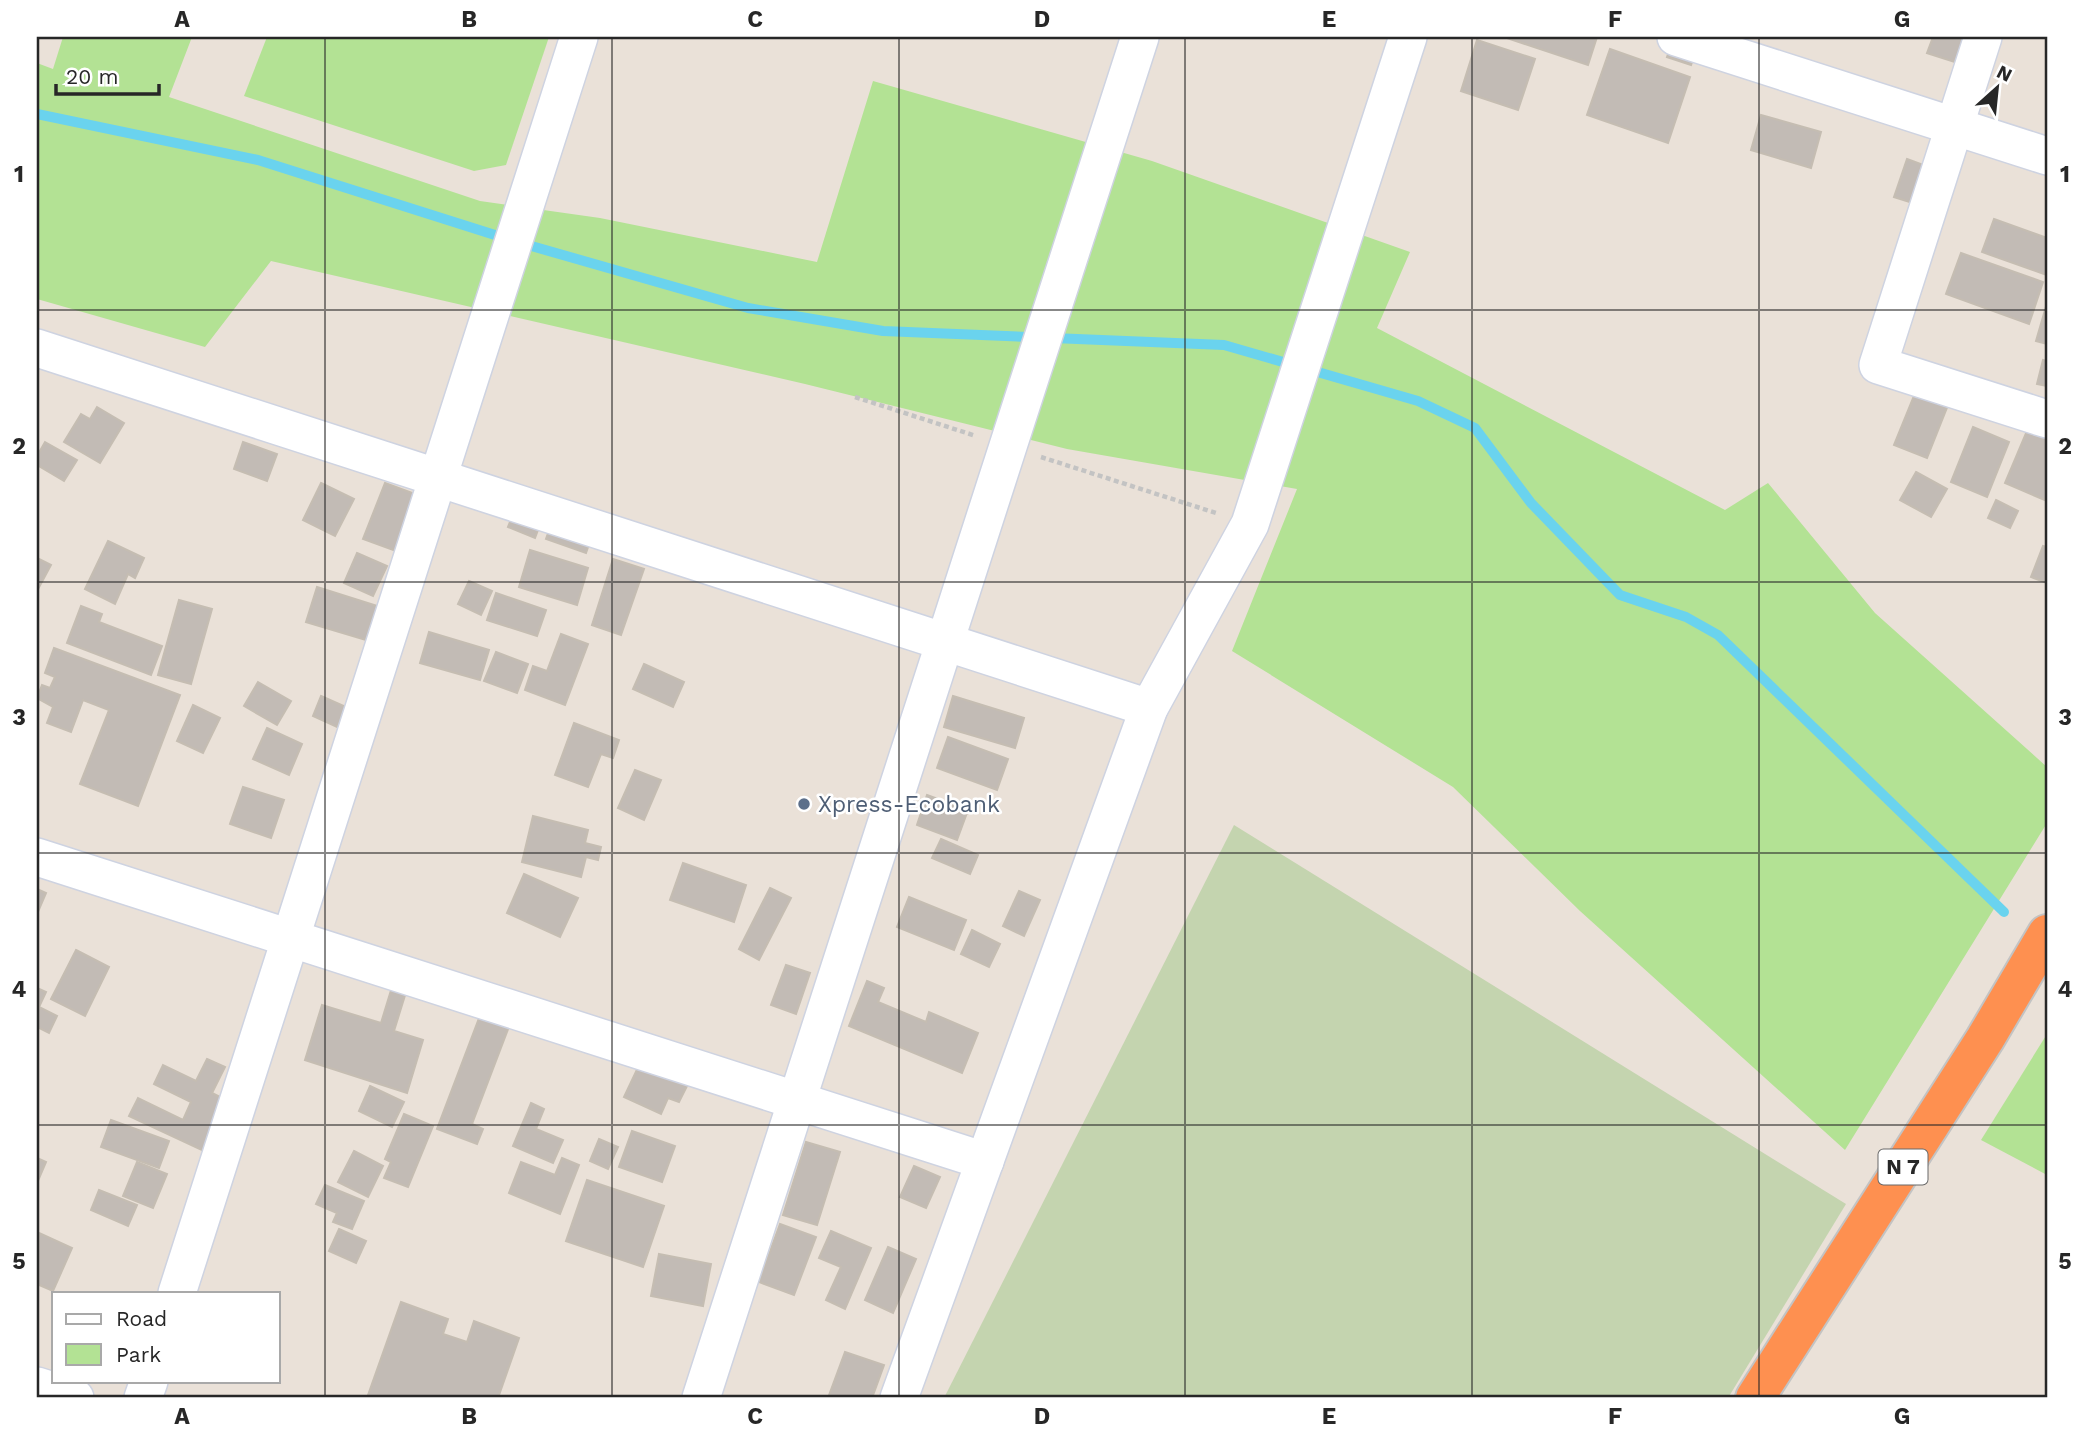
<svg xmlns="http://www.w3.org/2000/svg" width="2084" height="1435" font-family="'Work Sans',sans-serif">
	<style>
		.green { fill: #b3e294 }
		.cemetery { fill: #c4d4af }
		.lines { fill: none; stroke-linecap: round; stroke-linejoin: round }
		.stream { stroke: #6ad3ee; stroke-width: 10 }
		.building { fill: #c2bbb5; stroke: #c5bdb2; stroke-width: 2 }
		.street-casing { stroke: #ced3e1; stroke-width: 40 }
		.highway-casing { stroke: #c3c3c3; stroke-width: 42 }
		.path { stroke: #c3c3c3; stroke-width: 4.5; stroke-dasharray: 5 3.5; stroke-linecap: butt }
		.street { stroke: #fff; stroke-width: 37 }
		.highway { stroke: #fe9050; stroke-width: 38 }
		.grid { fill: none; stroke: #272727; stroke-width: 2; stroke-opacity: 0.55 }
		.service-dot { fill: #5c6f8a; stroke: #fff; stroke-width: 2.5 }
		.labels { text-anchor: middle; stroke-width: 5; stroke-linejoin: round; paint-order: stroke }
		.shield { fill: #fff; stroke: #686868; stroke-width: 2 }
		.shield-label { font-size: 21px; font-weight: bold; fill: #272727 }
		.service-label { font-size: 23px; fill: #4e5e75; stroke: #fff; text-anchor: start }
		.neatline { fill: none; stroke: #272727; stroke-width: 2.5 }
		.grid-label { font-size: 23px; text-anchor: middle; font-weight: bold; fill: #272727 }
	</style>
	<rect width="100%" height="100%" fill="#eae1d8"/>
	<g class="green">
		<path d="M63,37H192L169,97L480,201L600,218L817,262L873,81L1152,161L1410,252L1377,328L1725,510L1768,483L1875,613L2047,767V823L1845,1150L1580,911L1453,787L1232,651L1297,489L1067,449L805,384L271,261L205,347L37,299V63L53,69Z"/>
		<path d="M267,37H549L506,165L474,171L244,96Z"/>
		<path d="M2047,1034V1175L1981,1140Z"/>
	</g>
	<path class="cemetery" d="M1234,825L1846,1204L1728,1398H944Z"/>
	<g class="lines">
		<path class="stream" d="M37,114L258,160L514,241L748,308L883,331L1224,345L1418,401L1475,428L1531,503L1620,595L1686,617L1718,635L2004,912"/>
	</g>
	<g class="building">
		<path d="M1504,37H1597L1588,65Z"/>
		<path d="M1933,37H1970L1961,64L1927,53Z"/>
		<path d="M1477,40L1535,59L1518,110L1461,91Z"/>
		<path d="M1673,40L1697,49L1691,65L1667,57Z"/>
		<path d="M1610,49L1690,77L1668,143L1587,115Z"/>
		<path d="M1761,115L1821,132L1811,168L1751,150Z"/>
		<path d="M1907,159L1929,167L1916,204L1894,197Z"/>
		<path d="M1994,219L2047,238V275L1982,252Z"/>
		<path d="M1961,253L2043,282L2029,324L1946,294Z"/>
		<path d="M2047,303V344L2036,341Z"/>
		<path d="M2043,360L2047,361V386L2037,384Z"/>
		<path d="M1920,381L1952,395L1927,458L1894,445Z"/>
		<path d="M97,407L124,423L100,463L64,442L81,414L90,419Z"/>
		<path d="M2032,419L2047,425V501L2005,483Z"/>
		<path d="M1973,427L2009,442L1987,497L1951,482Z"/>
		<path d="M45,442L77,460L64,481L37,465V456Z"/>
		<path d="M243,442L277,454L267,481L234,469Z"/>
		<path d="M1916,472L1947,489L1931,517L1900,500Z"/>
		<path d="M321,483L354,499L335,536L303,520Z"/>
		<path d="M385,483L418,495L396,551L363,539Z"/>
		<path d="M524,487L550,498L535,538L508,527Z"/>
		<path d="M1996,500L2018,511L2010,528L1988,518Z"/>
		<path d="M560,501L599,515L586,553L546,539Z"/>
		<path d="M108,541L144,558L135,578L128,574L115,604L85,589Z"/>
		<path d="M2043,546L2047,547V583L2031,577Z"/>
		<path d="M530,550L588,568L577,605L519,587Z"/>
		<path d="M357,553L387,566L373,596L344,583Z"/>
		<path d="M37,558L51,565L37,591Z"/>
		<path d="M613,559L644,569L621,635L592,625Z"/>
		<path d="M469,581L492,591L481,615L458,604Z"/>
		<path d="M317,587L377,606L366,640L306,622Z"/>
		<path d="M496,593L546,610L537,636L487,620Z"/>
		<path d="M179,600L212,609L191,684L158,675Z"/>
		<path d="M81,606L102,614L99,622L162,646L151,675L67,643Z"/>
		<path d="M429,632L489,650L480,680L420,663Z"/>
		<path d="M561,634L588,644L565,705L525,690L533,666L547,671Z"/>
		<path d="M54,648L180,695L138,806L80,784L109,710L83,700L71,732L47,723L53,707L37,698L42,685L50,688L55,677L45,673Z"/>
		<path d="M496,652L528,664L517,693L484,681Z"/>
		<path d="M644,664L684,682L673,707L633,689Z"/>
		<path d="M258,682L291,701L277,725L244,706Z"/>
		<path d="M321,696L346,707L337,727L313,716Z"/>
		<path d="M953,696L1024,718L1015,748L944,727Z"/>
		<path d="M193,705L220,718L203,753L177,741Z"/>
		<path d="M574,723L619,740L613,758L601,754L588,787L555,775Z"/>
		<path d="M267,728L302,744L289,775L253,759Z"/>
		<path d="M948,737L1008,759L997,790L937,768Z"/>
		<path d="M635,770L661,780L644,820L618,808Z"/>
		<path d="M243,787L284,800L271,838L230,824Z"/>
		<path d="M927,795L968,810L957,840L917,825Z"/>
		<path d="M533,816L588,830L585,843L601,847L598,860L586,857L581,877L522,862Z"/>
		<path d="M941,839L978,855L970,874L932,858Z"/>
		<path d="M683,863L746,885L734,922L670,900Z"/>
		<path d="M524,874L578,898L560,937L507,913Z"/>
		<path d="M770,888L791,898L759,960L739,949Z"/>
		<path d="M37,889L46,893L37,914Z"/>
		<path d="M1019,891L1040,900L1024,936L1003,926Z"/>
		<path d="M909,897L966,920L954,950L897,927Z"/>
		<path d="M972,930L1000,944L989,967L961,954Z"/>
		<path d="M76,950L109,967L85,1016L51,999Z"/>
		<path d="M786,965L810,973L796,1014L771,1005Z"/>
		<path d="M867,981L884,988L878,1002L926,1022L929,1012L978,1033L962,1073L849,1026Z"/>
		<path d="M392,987L406,992L394,1031L423,1040L407,1093L305,1060L322,1005L381,1023Z"/>
		<path d="M37,988L46,992L39,1007L57,1016L49,1033L37,1027Z"/>
		<path d="M481,1013L510,1024L472,1124L483,1129L477,1144L437,1129Z"/>
		<path d="M207,1059L225,1067L212,1093L230,1102L206,1152L129,1116L138,1098L183,1120L191,1102L154,1084L163,1065L196,1081Z"/>
		<path d="M641,1061L688,1084L679,1102L668,1098L661,1114L624,1097Z"/>
		<path d="M370,1086L404,1102L392,1127L359,1111Z"/>
		<path d="M531,1103L544,1109L536,1129L563,1140L553,1163L513,1146Z"/>
		<path d="M404,1114L433,1126L408,1187L384,1178L391,1162L385,1159Z"/>
		<path d="M111,1120L169,1141L159,1168L101,1147Z"/>
		<path d="M632,1131L675,1146L662,1182L619,1167Z"/>
		<path d="M599,1139L618,1147L608,1169L590,1161Z"/>
		<path d="M806,1142L840,1152L817,1225L783,1215Z"/>
		<path d="M354,1151L383,1166L368,1197L338,1182Z"/>
		<path d="M37,1158L46,1162L37,1183Z"/>
		<path d="M562,1158L579,1165L560,1214L509,1193L521,1162L555,1175Z"/>
		<path d="M137,1162L167,1174L153,1208L123,1196Z"/>
		<path d="M914,1166L940,1177L926,1208L900,1197Z"/>
		<path d="M587,1180L664,1206L643,1267L566,1241Z"/>
		<path d="M325,1185L364,1201L352,1229L333,1222L337,1213L316,1204Z"/>
		<path d="M99,1190L137,1205L128,1226L91,1210Z"/>
		<path d="M780,1224L816,1237L794,1295L759,1282Z"/>
		<path d="M339,1229L366,1241L356,1263L329,1251Z"/>
		<path d="M831,1231L871,1248L845,1309L826,1300L841,1267L819,1258Z"/>
		<path d="M39,1233L72,1248L53,1291L37,1284Z"/>
		<path d="M888,1247L916,1259L893,1313L865,1300Z"/>
		<path d="M659,1254L711,1264L703,1306L651,1296Z"/>
		<path d="M401,1302L448,1319L443,1334L467,1342L474,1321L519,1338L498,1398H367Z"/>
		<path d="M845,1352L884,1365L872,1398H828Z"/>
	</g>
	<g class="lines">
		<g class="street-casing">
			<g id="street">
				<path d="M1676,37L2047,156"/>
				<path d="M1983,37L1878,365L2047,419"/>
				<path d="M37,348L1149,708"/>
				<path d="M37,857L985,1161"/>
				<path d="M177,1293L579,37"/>
				<path d="M37,1386L75,1398"/>
				<path d="M143,1398L149,1381"/>
				<path d="M701,1398L1140,37"/>
				<path d="M899,1398L1149,708L1250,524L1408,37"/>
			</g>
		</g>
		<g class="highway-casing">
			<path id="highway" d="M1755,1398L1985,1039L2047,934"/>
		</g>
		<g class="path">
			<path d="M855,397L976,436"/>
			<path d="M1041,457L1216,513"/>
		</g>
		<use href="#street" class="street"/>
		<use href="#highway" class="highway"/>
	</g>
	<path class="grid" d="M325,37V1398M612,37V1398M899,37V1398M1185,37V1398M1472,37V1398M1759,37V1398M37,310H2047M37,582H2047M37,853H2047M37,1125H2047"/>
	<circle class="service-dot" cx="804" cy="804" r="7"/>
	<g class="labels">
		<rect class="shield" x="1878.5" y="1149.5" width="49" height="35" rx="5"/>
		<g class="shield-label">
			<text x="1903" y="1174">N 7</text>
		</g>
		<g class="service-label">
			<text x="818" y="812">Xpress-Ecobank</text>
		</g>
	</g>
	<rect width="2084" height="1435" fill="none" stroke="#ffffff" stroke-width="77"/>
	<rect x="52" y="1292" width="228" height="91" fill="#ffffff" stroke="#a9a9a9" stroke-width="2"/>
	<rect x="66" y="1314" width="35" height="10" fill="#ffffff" stroke="#a9a9a9" stroke-width="2"/>
	<text x="116" y="1326" font-size="21" fill="#272727">Road</text>
	<rect x="66" y="1344" width="35" height="21" fill="#b3e294" stroke="#a9a9a9" stroke-width="2"/>
	<text x="116" y="1362" font-size="21" fill="#272727">Park</text>
	<g transform="translate(1997 88) rotate(27)" stroke="#ffffff" stroke-width="5" paint-order="stroke">
	<path d="M0-5L12 26L0 18L-12 26Z" fill="#272727"/>
	<text y="-10" font-size="19" font-weight="bold" text-anchor="middle" fill="#272727">N</text>
	</g>
	<path d="M56 84v10h103v-10" fill="none" stroke="#272727" stroke-width="3.5"/>
	<text x="66" y="84" font-size="21" fill="#272727" stroke="#ffffff" stroke-width="5" paint-order="stroke">20 m</text>
	<rect x="38" y="38" width="2008" height="1358" class="neatline"/>
	<g class="grid-label">
		<text x="182" y="27">A</text>
		<text x="469" y="27">B</text>
		<text x="755" y="27">C</text>
		<text x="1042" y="27">D</text>
		<text x="1329" y="27">E</text>
		<text x="1615" y="27">F</text>
		<text x="1902" y="27">G</text>
		<text x="19" y="182">1</text>
		<text x="2065" y="182">1</text>
		<text x="19" y="454">2</text>
		<text x="2065" y="454">2</text>
		<text x="19" y="725">3</text>
		<text x="2065" y="725">3</text>
		<text x="19" y="997">4</text>
		<text x="2065" y="997">4</text>
		<text x="19" y="1269">5</text>
		<text x="2065" y="1269">5</text>
		<text x="182" y="1424">A</text>
		<text x="469" y="1424">B</text>
		<text x="755" y="1424">C</text>
		<text x="1042" y="1424">D</text>
		<text x="1329" y="1424">E</text>
		<text x="1615" y="1424">F</text>
		<text x="1902" y="1424">G</text>
	</g>
</svg>
